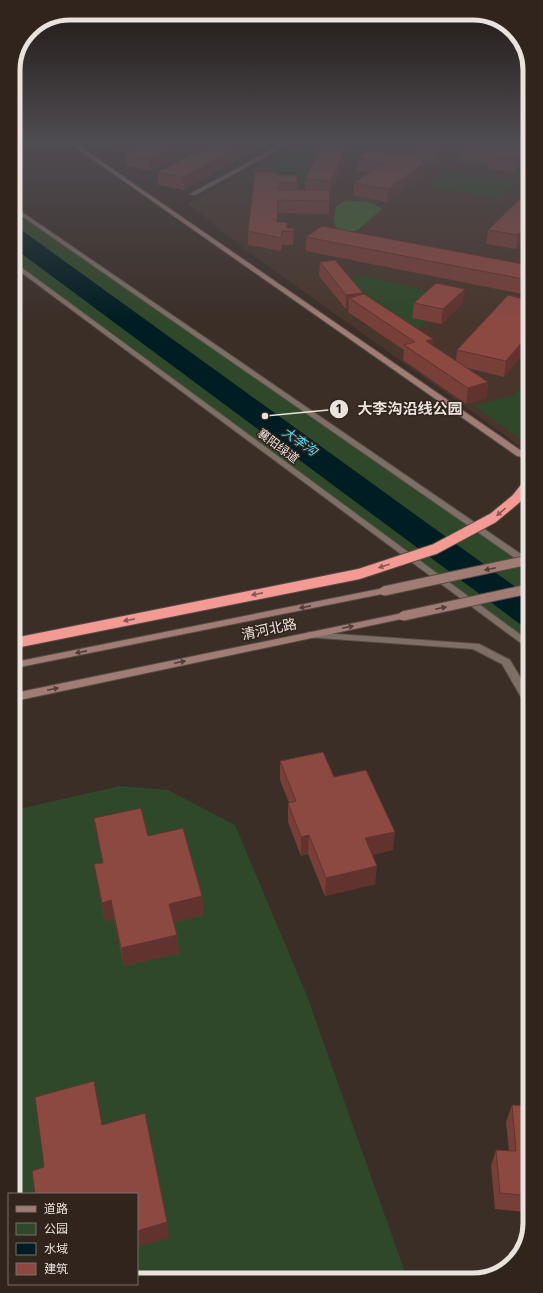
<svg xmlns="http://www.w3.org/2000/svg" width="543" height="1293" font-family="'Open Sans','Noto Sans SC',sans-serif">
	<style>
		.built { fill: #48362c }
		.green { fill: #2f482a }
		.forest { fill: #3b6632 }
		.water { fill: #001d23 }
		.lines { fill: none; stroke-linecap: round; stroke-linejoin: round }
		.street-casing { stroke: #554b45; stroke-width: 2 }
		.secondary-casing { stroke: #554b45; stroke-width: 2 }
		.street { fill: #7d6f66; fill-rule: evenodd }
		.secondary { fill: #a07c74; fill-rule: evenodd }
		.secondary-bridge-casing { stroke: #554b45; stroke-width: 11; stroke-linecap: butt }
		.highway-bridge-casing { stroke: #554b45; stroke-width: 12; stroke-linecap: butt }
		.secondary-bridge { stroke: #a07c74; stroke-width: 9 }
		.highway-bridge { stroke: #f29a93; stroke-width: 10 }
		.wall { fill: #783f39 }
		.shaded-wall { fill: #62332e }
		.building { fill: #8c4942; stroke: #62332e }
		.oneway { fill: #875952 }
		.oneway2 { fill: #523e37 }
		.labels { text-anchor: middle; stroke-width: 3; stroke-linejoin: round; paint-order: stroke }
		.far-street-label { font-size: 12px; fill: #eae2dd; stroke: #30241d }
		.far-water-label { font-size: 13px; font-style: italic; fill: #52dcf7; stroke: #30241d }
		.street-label { font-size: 14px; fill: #eae2dd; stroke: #30241d }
		.rim { fill: none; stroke: #eae2dd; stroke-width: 5 }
		.leader { fill: none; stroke: #eae2dd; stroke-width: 1.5 }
		.callout-dot { fill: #eae2dd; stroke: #30241d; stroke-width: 1.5 }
		.mark-label { font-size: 12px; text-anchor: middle; font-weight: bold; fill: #111 }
		.callout-label { font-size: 15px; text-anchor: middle; font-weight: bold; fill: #eae2dd; stroke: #30241d; stroke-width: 3; stroke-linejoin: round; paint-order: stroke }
	</style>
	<rect width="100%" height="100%" fill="#3b2e27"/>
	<path class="built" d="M302,142H527L528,450L524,449L247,251L188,204Z"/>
	<g class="green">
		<path d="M293,145L321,148L305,185L263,183Z"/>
		<path d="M444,172H455L514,181L516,183L500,199L429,187Z"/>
		<path d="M13,208L528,568L529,646L14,264Z"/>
		<path d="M364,276L448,296L418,330L404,331L349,283L354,278Z"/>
		<path d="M528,379V444L474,406L516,394Z"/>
		<path d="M120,786L168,790L235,825L307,996L407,1278L137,1279V1194H16L15,810Z"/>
	</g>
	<path class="forest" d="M346,200L373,203L382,209L358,230L351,232L336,229L334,219L336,206Z"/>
	<path class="water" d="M13,224L528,596V630L14,248Z"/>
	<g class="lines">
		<g class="street-casing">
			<g id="street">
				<path d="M286,142H292L195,195L190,194Z"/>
				<path d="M13,206L528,559V566L525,565L13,210Z"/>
				<path d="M14,262L529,641V649L14,267Z"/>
				<path d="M309,632L479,644L510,660L529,692V705L525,704L502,664L473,649L306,637L304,635Z"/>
			</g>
		</g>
		<g class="secondary-casing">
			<g id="secondary">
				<path d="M68,142H73L523,452L528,454V458L517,456Z"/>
				<path d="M384,588L389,591L387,593L15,668V662Z"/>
				<path d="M403,613L408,616L406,618L15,701V693Z"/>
			</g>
		</g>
		<use href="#street" class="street"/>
		<use href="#secondary" class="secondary"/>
		<g class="secondary-bridge-casing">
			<g id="secondary-bridge">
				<path d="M384,591L528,560"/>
				<path d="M403,616L528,589"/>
			</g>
		</g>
		<g class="highway-bridge-casing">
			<path id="highway-bridge" d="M15,643L359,574L435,549L493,518L516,499L528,484"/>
		</g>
		<use href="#secondary-bridge" class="secondary-bridge"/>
		<use href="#highway-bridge" class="highway-bridge"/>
	</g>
	<g class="wall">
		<path d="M105,142H205V144L150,171L127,166L126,154L128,153L106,149Z"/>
		<path d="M215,142H268L239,158H235V161L184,190L158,185V172L215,145Z"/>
		<path d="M324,142H365L358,146L349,145V151L330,193H329V214L278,213L277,222L287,228H294L293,245H282L281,251L248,245V231L277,175H298L297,190H305V179Z"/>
		<path d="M370,142H453L452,150L435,162L420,160L424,163L423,176L387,202L354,196V183L370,173L357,170L358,158L369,151Z"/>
		<path d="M467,142H527V160L515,172L489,169V165L459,160L461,148Z"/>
		<path d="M527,192L528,236L516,249L486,244L488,230Z"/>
		<path d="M306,237L528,265V295L306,251Z"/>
		<path d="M320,262L363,293V294L433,339L432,345L456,361L457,350L528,300V348L504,377L468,368L488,382L486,398L466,404L403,360L404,350L348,312L349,309H346L319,276Z"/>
		<path d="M414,303H463L441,324L412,318Z"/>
		<path d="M280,761L334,777L393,850L372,855L375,884L325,896L308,854L301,856L288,822V803H289L280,780Z"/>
		<path d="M94,818L202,896L203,915L174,922L179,953L124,966L114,919L105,921L94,864L103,863Z"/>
		<path d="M512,1105L530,1106V1223L528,1230L526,1212L495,1209L491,1166L496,1150L509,1151L506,1122Z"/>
	</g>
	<g class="shaded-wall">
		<path d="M129,142H152L130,153Z"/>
		<path d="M183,142H205V144L150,171L149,158Z"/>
		<path d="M247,142H268L239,158V146Z"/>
		<path d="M348,142H349V151L330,193L331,181Z"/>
		<path d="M358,142H365L358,146Z"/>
		<path d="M447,142H453L452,150L435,162L436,150Z"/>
		<path d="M235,149V161L184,190L183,177Z"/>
		<path d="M527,149V160L515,172L517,160Z"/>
		<path d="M424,163L423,176L387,202L388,189Z"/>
		<path d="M527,225L528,236L516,249L518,235Z"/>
		<path d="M465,289L463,303L441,324L443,309Z"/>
		<path d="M363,293L362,306L349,298V309H346V295Z"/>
		<path d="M528,335V348L504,377L506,361Z"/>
		<path d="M433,339L431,354L426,341Z"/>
		<path d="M488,382L486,398L466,404L468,388Z"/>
		<path d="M395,832L393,850L363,857L365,838Z"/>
		<path d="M309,835L308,854L301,856V837Z"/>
		<path d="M377,866L375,884L325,896L326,878Z"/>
		<path d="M202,896L203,915L171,923L169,904Z"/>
		<path d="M111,900L114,919L105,921L102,903Z"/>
		<path d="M177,935L179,953L124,966L121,948Z"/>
		<path d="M94,1081L98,1098L105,1142L102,1125Z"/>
		<path d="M167,1222L169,1238L137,1247V1231Z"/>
	</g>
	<g class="building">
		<path d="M152,142H183L149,158L126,154Z"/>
		<path d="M215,142H247L239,146Z"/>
		<path d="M324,142H348L331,181L305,179Z"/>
		<path d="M387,142H447L436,150Z"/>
		<path d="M467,142H490L527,147V149L517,160L490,156L494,153L461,148Z"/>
		<path d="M507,142H527V145Z"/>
		<path d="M211,144L235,149L183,177L158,172Z"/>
		<path d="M370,150L418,158L424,163L388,189L354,183L384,163L358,158Z"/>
		<path d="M255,172H277V175H298L297,183L279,182L278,190H329L330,201L278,200L277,222H287V228H294V231H282L281,238L248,231Z"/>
		<path d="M527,192V225L518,235L488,230Z"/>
		<path d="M322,226L528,265V280L306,237Z"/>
		<path d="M335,260L363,293L346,295L320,262Z"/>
		<path d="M436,283L465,289L443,309L414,303Z"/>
		<path d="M364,294L433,339L426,341L488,382L468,388L404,345L415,342L349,298Z"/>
		<path d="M508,295L528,300V335L506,361L457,350Z"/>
		<path d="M323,752L334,777L366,770L395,832L365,838L377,866L326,878L309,835L301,837L288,803L296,801L280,761Z"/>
		<path d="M141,808L148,836L183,828L202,896L169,904L177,935L121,948L111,900L102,903L94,864L103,863L94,818Z"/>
		<path d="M94,1081L102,1125L145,1113L167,1222L137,1231V1194H35L32,1171L44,1167L35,1097Z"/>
		<path d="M512,1105L530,1106V1196L500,1193L496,1150L516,1151Z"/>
	</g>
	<defs><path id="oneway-solid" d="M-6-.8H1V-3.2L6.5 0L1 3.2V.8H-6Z"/></defs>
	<g class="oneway">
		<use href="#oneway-solid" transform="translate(501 512) rotate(140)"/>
		<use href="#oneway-solid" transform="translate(384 566) rotate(162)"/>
		<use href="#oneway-solid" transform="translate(257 594) rotate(169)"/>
		<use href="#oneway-solid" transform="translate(129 620) rotate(169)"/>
	</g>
	<g class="oneway2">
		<use href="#oneway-solid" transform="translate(490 569) rotate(168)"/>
		<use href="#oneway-solid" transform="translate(305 607) rotate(169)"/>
		<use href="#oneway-solid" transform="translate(441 608) rotate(-12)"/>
		<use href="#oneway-solid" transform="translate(348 627) rotate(-12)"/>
		<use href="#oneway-solid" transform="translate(81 652) rotate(169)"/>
		<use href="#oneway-solid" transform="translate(180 662) rotate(-12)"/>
		<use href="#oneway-solid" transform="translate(53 689) rotate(-12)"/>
	</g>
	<linearGradient id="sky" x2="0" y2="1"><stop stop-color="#201915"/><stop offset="0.44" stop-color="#4f4c52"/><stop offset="1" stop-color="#4f4c52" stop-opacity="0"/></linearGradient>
	<rect width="543" height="323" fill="url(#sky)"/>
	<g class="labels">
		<g class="far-street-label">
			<text transform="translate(278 446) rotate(37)" y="4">襄阳绿道</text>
		</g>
		<g class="far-water-label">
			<text transform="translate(300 441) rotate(35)" y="5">大李沟</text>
		</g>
		<g class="street-label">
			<text transform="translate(269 629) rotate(-12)" y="5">清河北路</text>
		</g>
	</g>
	<path d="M0 0H543V1293H0ZM70 20H473A50 50 0 0 1 523 70V1223A50 50 0 0 1 473 1273H70A50 50 0 0 1 20 1223V70A50 50 0 0 1 70 20Z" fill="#30241d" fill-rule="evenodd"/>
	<path class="rim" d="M70 20H473A50 50 0 0 1 523 70V1223A50 50 0 0 1 473 1273H70A50 50 0 0 1 20 1223V70A50 50 0 0 1 70 20Z"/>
	<path class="leader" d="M265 416L339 409"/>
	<g class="callout-dot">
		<circle cx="265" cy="416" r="4"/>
		<circle cx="339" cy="409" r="10"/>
	</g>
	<g class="mark-label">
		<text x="339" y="413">1</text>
	</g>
	<g class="callout-label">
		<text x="410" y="414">大李沟沿线公园</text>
	</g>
	<rect x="8" y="1193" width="130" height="92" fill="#30241d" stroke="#7a706a"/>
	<rect x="16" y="1206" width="20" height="6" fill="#a07c74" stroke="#7a706a"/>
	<text x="44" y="1213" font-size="12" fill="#eae2dd">道路</text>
	<rect x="16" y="1223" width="20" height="12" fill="#2f482a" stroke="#7a706a"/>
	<text x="44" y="1233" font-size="12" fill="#eae2dd">公园</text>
	<rect x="16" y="1243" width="20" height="12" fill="#001d23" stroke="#7a706a"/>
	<text x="44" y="1253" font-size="12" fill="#eae2dd">水域</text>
	<rect x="16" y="1263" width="20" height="12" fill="#8c4942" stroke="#7a706a"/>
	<text x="44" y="1273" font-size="12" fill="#eae2dd">建筑</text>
</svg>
